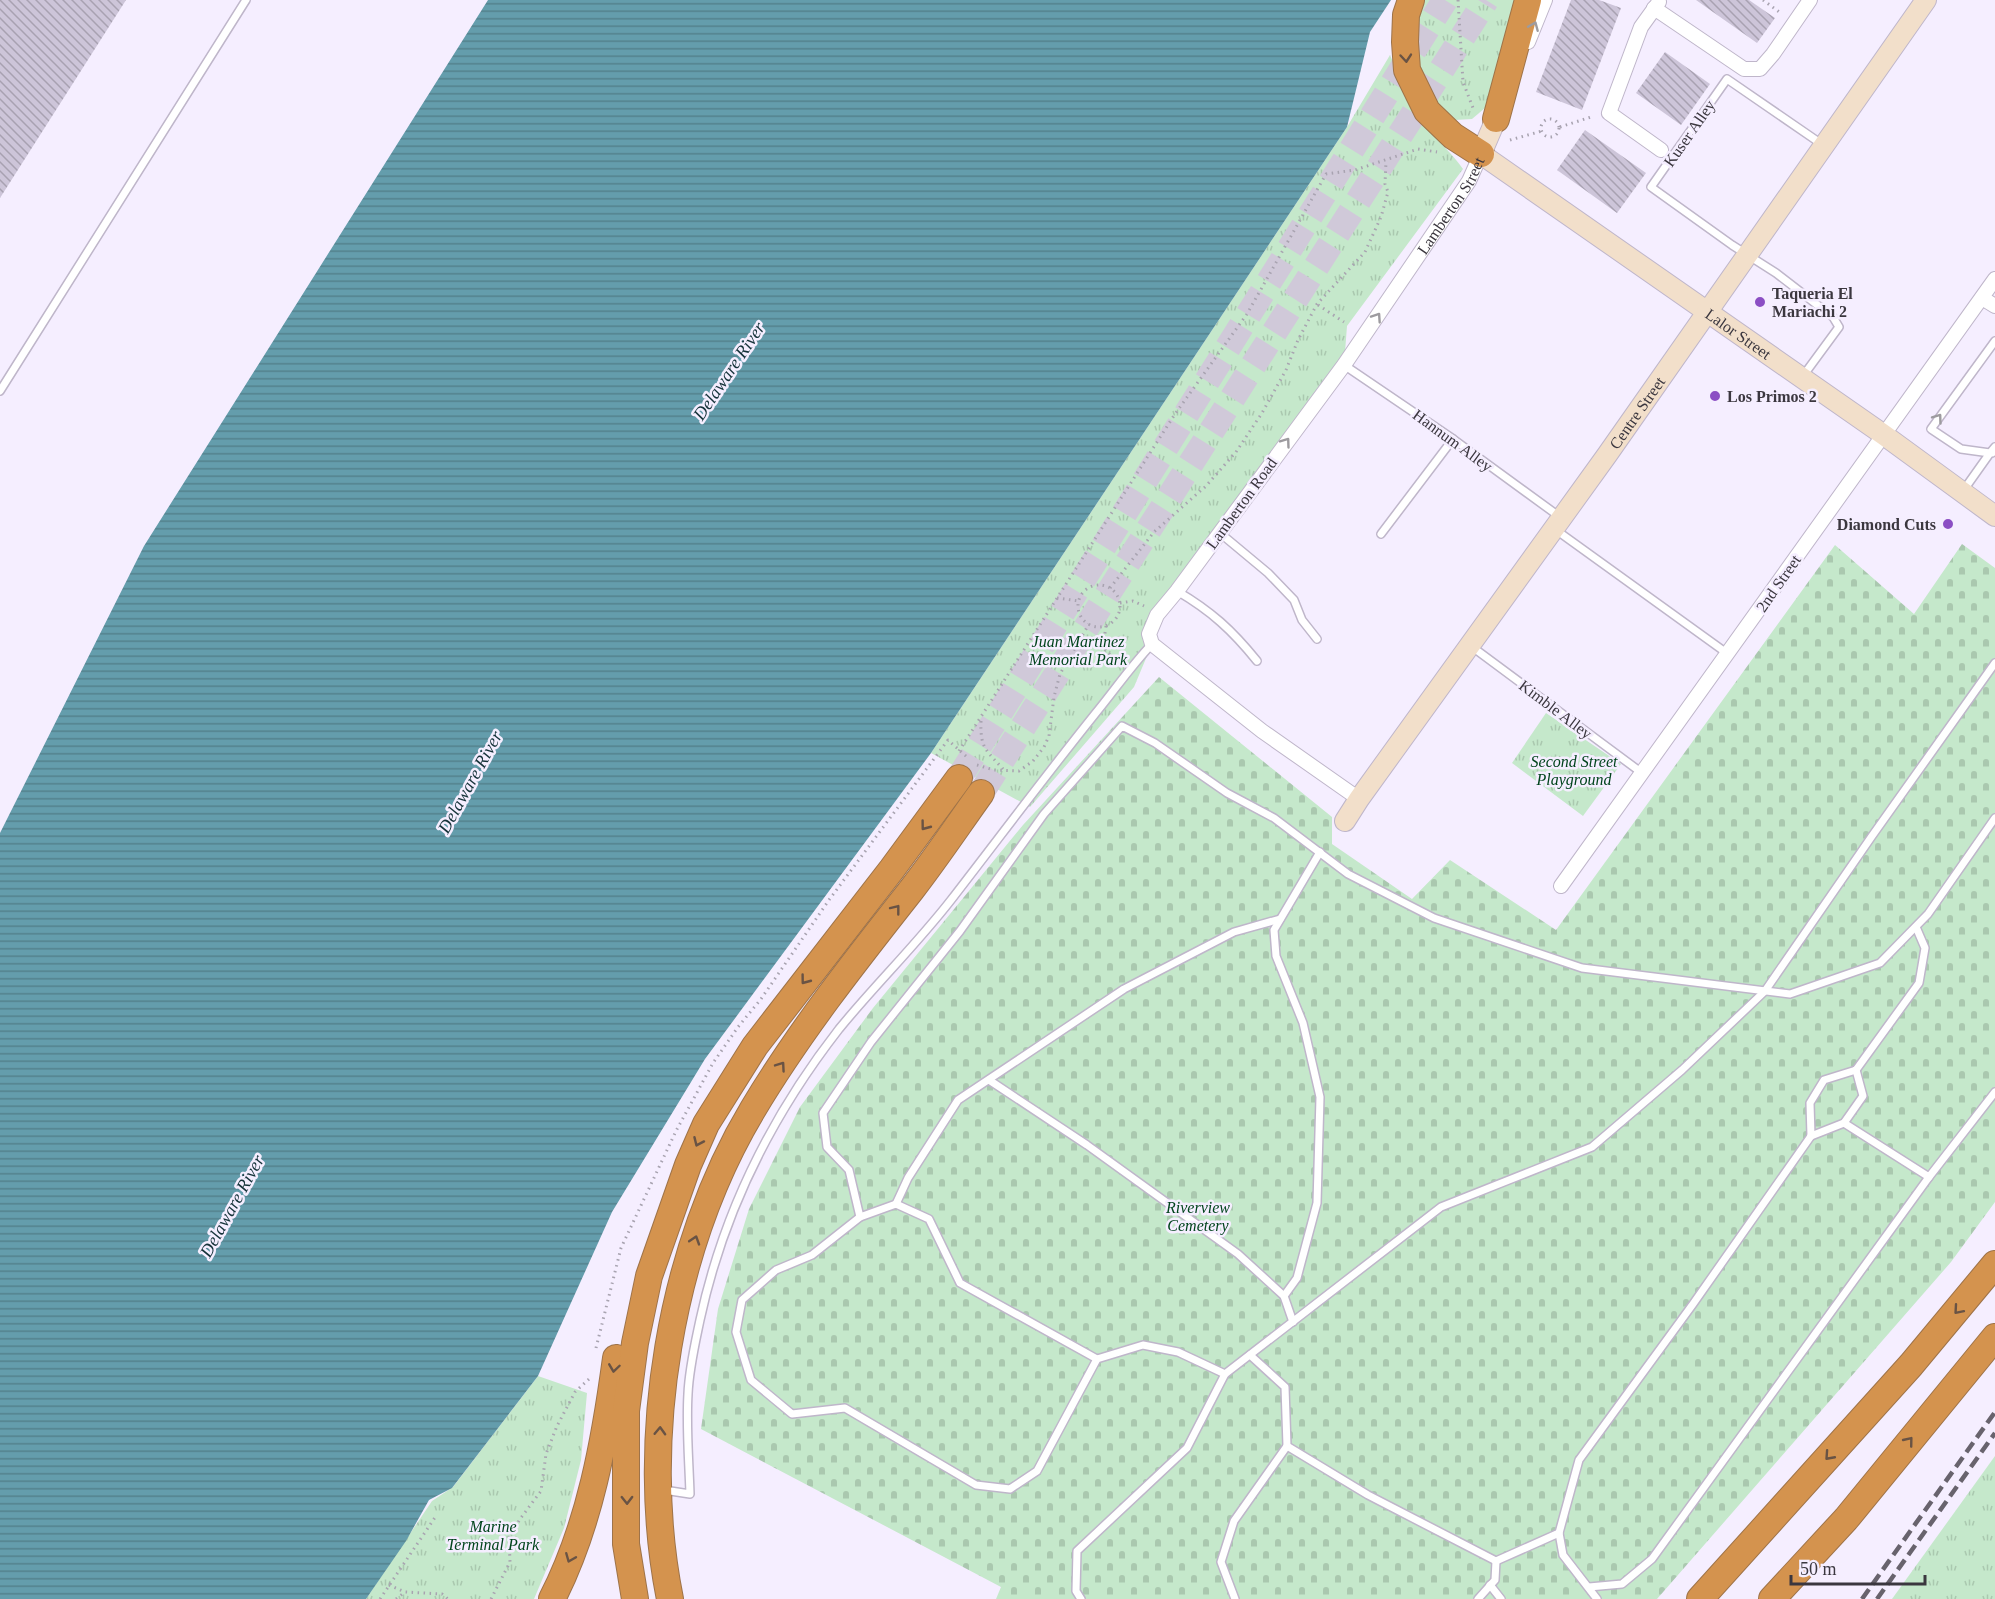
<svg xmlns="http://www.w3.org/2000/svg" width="1995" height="1599" font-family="'Times New Roman',serif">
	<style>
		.grass { fill: url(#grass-tufts) }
		.cemetery { fill: url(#cemetery-stones) }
		.water { fill: url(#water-rules) }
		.building { fill: url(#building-back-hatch) }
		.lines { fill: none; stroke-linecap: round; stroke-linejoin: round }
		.highway-tunnel { stroke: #d0c9d9; stroke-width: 26; stroke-dasharray: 26 13; stroke-linecap: butt }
		.lane-casing { stroke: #bfb6ca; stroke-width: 10 }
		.street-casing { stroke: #bfb6ca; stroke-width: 16 }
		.secondary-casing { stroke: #bfb6ca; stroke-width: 22 }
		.highway-casing { stroke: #9e7349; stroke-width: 28 }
		.path { stroke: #a8a3b0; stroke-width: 3; stroke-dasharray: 1.5 4.5; stroke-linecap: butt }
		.lane { stroke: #fff; stroke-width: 7 }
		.street { stroke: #fff; stroke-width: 14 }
		.secondary { stroke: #f2dfca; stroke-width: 20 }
		.highway { stroke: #d4934e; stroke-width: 26 }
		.rail { stroke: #68636d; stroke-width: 4.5; stroke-dasharray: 12 6; stroke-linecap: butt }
		.oneway { stroke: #9d9b9f }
		.oneway2 { stroke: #695344 }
		.poi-dot { fill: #8b4ec4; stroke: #f5eeff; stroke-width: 2 }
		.labels { text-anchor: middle; stroke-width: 5; stroke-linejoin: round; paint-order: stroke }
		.street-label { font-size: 16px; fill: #3b373f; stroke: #f5eeff }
		.poi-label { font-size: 16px; font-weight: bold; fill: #3b373f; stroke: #f5eeff; text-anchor: start }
		.park-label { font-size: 16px; font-style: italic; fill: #00441c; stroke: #f5eeff }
		.water-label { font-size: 18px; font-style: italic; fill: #16333a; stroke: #f5eeff }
	</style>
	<defs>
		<pattern id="grass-tufts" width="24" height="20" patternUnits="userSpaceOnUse" patternTransform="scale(1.5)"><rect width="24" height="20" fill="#c5e8cb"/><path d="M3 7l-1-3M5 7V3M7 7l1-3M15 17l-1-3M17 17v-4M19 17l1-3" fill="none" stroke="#aac8af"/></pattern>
		<pattern id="cemetery-stones" width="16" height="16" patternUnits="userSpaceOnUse" patternTransform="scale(1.5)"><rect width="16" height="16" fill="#c5e8cb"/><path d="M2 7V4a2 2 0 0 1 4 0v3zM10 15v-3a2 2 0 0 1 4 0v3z" fill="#aac8af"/></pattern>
		<pattern id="water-rules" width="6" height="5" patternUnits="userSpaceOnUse" patternTransform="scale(1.5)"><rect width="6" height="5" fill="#649dac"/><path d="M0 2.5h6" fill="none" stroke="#54818d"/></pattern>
		<pattern id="building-back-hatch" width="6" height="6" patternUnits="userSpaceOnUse" patternTransform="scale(1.5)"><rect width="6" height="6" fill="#cdc5d9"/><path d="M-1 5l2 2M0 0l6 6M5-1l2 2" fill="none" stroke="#a8a1b1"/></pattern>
	</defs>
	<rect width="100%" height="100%" fill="#f5eeff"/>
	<g class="grass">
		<path d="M1416,0H1519L1485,108L1472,119L1455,120L1430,98L1418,65Z"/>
		<path d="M1390,55C1402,83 1413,110 1432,133C1443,146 1454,156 1463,169L1347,326L1344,365L1157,615L1152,644L1134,687L1030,807L931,753L1347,127Z"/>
		<path d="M1546,713L1621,764L1583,816L1512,763Z"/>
		<path d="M538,1376L587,1393L581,1460L564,1528L534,1599H366L432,1501L453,1487Z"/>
		<path d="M1995,1456V1599H1892Z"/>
	</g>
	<path class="cemetery" d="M1962,544L1995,568V1202L1951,1262L1657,1599H996L1001,1587L701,1429L718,1309L749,1209L800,1107L873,1008L1023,825L1159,677L1332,817V844L1412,899L1450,860L1556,930L1835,545L1914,614Z"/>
	<path class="water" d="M488,0H1391L1370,32L1347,127L931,753L705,1059L612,1212L538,1376L452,1488L429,1500L406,1541L366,1599H0V833L144,546Z"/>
	<g class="building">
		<path d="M0,0H126L0,198Z"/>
		<path d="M1571,0H1599L1621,8L1582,110L1536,92Z"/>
		<path d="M1696,0H1749L1775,18L1757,43Z"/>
		<path d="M1665,52L1710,84L1681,125L1636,93Z"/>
		<path d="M1585,130L1646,173L1617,213L1557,170Z"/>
	</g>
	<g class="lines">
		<g class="highway-tunnel">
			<path d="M959,778L1445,0"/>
			<path d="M981,793L1486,0"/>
		</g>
		<g class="lane-casing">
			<g id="lane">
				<path d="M1995,341L1931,429L1961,449L1990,453L1995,447"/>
				<path d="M1344,365L1453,439L1560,517"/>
				<path d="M1803,376L1839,327L1833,317L1776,273L1732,245L1651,187L1727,79L1823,145"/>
				<path d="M0,391L246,0"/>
				<path d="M1963,491L1990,453H1992"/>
				<path d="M1556,530L1728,654"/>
				<path d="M1220,533L1268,573L1294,600L1302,620L1317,639"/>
				<path d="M1381,534L1453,439"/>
				<path d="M1177,591C1211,611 1232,630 1257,661"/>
				<path d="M1471,646L1642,773"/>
				<path d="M989,1080L1087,1145L1238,1254L1284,1296"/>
				<path d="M1844,1123L1929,1177L1995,1092"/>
				<path d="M1811,1136L1844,1123L1863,1096L1856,1070"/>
				<path d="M896,1204L908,1178L958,1100L1124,989L1234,932L1280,919"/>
				<path d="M860,1217L812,1255L776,1270L742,1300L736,1332L751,1380L792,1414L845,1408L976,1485L1010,1489L1037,1471L1097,1359L1143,1345L1178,1352L1225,1374"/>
				<path d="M1293,1322L1284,1296L1297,1278L1317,1203L1320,1097L1303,1023L1276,956L1274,930L1320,852"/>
				<path d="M1250,1355L1285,1387L1287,1446L1368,1495L1496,1561L1559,1533"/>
				<path d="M1097,1359L960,1283L929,1219L896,1204L860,1217L849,1170L827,1147L823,1113L871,1042L960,931L1044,814L1122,726L1155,743L1227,793L1274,818L1348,874L1434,918L1582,968L1790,994L1880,963L1928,914L1995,818"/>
				<path d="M664,1490L690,1494C689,1461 686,1427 688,1394C689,1369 695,1344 700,1320C723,1213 772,1115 839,1029C875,985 916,945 951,900C999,838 1046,775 1095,714C1114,691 1131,666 1152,644"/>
				<path d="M1490,1585L1501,1599"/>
				<path d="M1589,1587L1622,1584L1652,1559L1929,1177"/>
				<path d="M1081,1599L1076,1591L1077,1551L1187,1448L1225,1374L1441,1207L1592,1147L1682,1070L1765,991L1872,836L1995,663"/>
				<path d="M1235,1599L1221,1562L1234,1521L1287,1446"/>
				<path d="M1478,1599L1495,1580L1496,1561"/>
				<path d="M1597,1599L1563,1555L1559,1533L1579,1460L1693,1304L1811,1136L1810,1103L1824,1080L1856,1070L1919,983L1925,948L1916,927"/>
			</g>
		</g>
		<g class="street-casing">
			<g id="street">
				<path d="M1659,2L1641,27L1609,113L1661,150"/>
				<path d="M1654,8L1744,69H1760L1773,54L1810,0"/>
				<path d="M1528,42L1545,0"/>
				<path d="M1982,298L1995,306"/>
				<path id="s1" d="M1359,799L1262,731L1152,644L1149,634L1157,615L1177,591L1344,365L1469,181L1481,154"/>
				<path d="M1561,886L1995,279"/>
			</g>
		</g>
		<g class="secondary-casing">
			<g id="secondary">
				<path id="s2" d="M1496,119L1481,154L1884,435L1995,516"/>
				<path id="s3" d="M1345,821L1359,799L1607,455L1926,0"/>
			</g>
		</g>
		<g class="highway-casing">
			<g id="highway">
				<path d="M1411,0L1406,15L1405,42L1407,70L1427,111L1453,136L1481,154"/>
				<path d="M1496,119L1528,0"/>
				<path d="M552,1599C590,1525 605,1440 616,1358"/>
				<path d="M635,1599L626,1544V1411L635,1343L649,1276L688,1165L706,1124L755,1046L892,869L959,778"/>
				<path d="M670,1599C638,1441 670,1247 753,1109C799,1032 856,960 912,889C936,858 958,825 981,793"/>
				<path d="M1700,1599L1911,1365L1995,1264"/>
				<path d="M1772,1599L1846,1519L1995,1337"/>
			</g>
		</g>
		<g class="path">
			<path d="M1458,0L1463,82L1473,108"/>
			<path d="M1763,0L1782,14"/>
			<circle cx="1550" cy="128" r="9"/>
			<path d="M1560,127L1594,116"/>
			<path d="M1510,140L1542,131"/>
			<path d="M1318,305L1344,322"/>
			<circle cx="1099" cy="606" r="21"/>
			<path d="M1110,588L1154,532L1206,486L1236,452L1262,413L1286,370L1298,340L1317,304L1365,252L1381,217L1388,192L1385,184L1386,161"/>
			<path d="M1057,598L1079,601"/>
			<path d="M1120,603L1133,601L1144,606"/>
			<path d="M1106,626L1103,647L1111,656L1123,660"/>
			<path d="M981,721C980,748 986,750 1003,769"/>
			<path d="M959,751L1175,414L1247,314L1326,174L1355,170L1418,149L1437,152"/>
			<path d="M977,765L994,770L1019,771L1033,761L1044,747L1049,736L1054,697L1060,674L1089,624"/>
			<path d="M596,1348L621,1248L676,1131L713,1063L738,1027L761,999L829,900L948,740L967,757"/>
			<path d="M389,1585L405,1592"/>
			<path d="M380,1599L436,1516"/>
			<path d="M396,1599L405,1592L442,1594L448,1599"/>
			<path d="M491,1599L510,1562L509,1538L520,1519L541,1491L546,1454L557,1426L575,1392L589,1379L590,1375"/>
		</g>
		<use href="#lane" class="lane"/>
		<use href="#street" class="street"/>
		<use href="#secondary" class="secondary"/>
		<use href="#highway" class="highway"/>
		<g class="rail">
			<path d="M1862,1599L1995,1412"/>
			<path d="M1877,1599L1995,1433"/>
		</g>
	</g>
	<defs><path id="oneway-chevron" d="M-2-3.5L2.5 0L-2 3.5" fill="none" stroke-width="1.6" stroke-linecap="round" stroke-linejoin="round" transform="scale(1.5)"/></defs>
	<g class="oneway">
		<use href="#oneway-chevron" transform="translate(1534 26) rotate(-67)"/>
		<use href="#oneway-chevron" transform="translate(1377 317) rotate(-56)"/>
		<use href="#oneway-chevron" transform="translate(1938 418) rotate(-54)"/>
		<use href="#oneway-chevron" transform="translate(1286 442) rotate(-54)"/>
	</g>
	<g class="oneway2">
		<use href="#oneway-chevron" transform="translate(1406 58) rotate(85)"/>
		<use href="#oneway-chevron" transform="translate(925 826) rotate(127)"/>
		<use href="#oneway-chevron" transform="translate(896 909) rotate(-52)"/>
		<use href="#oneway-chevron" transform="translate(805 980) rotate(127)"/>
		<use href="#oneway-chevron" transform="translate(781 1066) rotate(-55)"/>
		<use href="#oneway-chevron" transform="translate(698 1142) rotate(114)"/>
		<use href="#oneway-chevron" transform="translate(695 1240) rotate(-72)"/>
		<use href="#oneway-chevron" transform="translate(1958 1310) rotate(131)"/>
		<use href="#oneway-chevron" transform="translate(614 1368) rotate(98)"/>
		<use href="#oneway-chevron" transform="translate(660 1431) rotate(-88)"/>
		<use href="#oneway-chevron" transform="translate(1909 1441) rotate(-51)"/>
		<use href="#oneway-chevron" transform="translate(1829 1456) rotate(132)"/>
		<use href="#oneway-chevron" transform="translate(627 1500) rotate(89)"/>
		<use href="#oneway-chevron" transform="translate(570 1558) rotate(112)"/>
	</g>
	<g class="poi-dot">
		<circle cx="1760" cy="302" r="6"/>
		<circle cx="1715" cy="396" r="6"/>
		<circle cx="1948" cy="524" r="6"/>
	</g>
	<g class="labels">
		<g class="street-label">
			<text transform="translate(1689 133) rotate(-55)" y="6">Kuser Alley</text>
			<text dy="6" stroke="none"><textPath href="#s1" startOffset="794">Lamberton Street</textPath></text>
			<text dy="6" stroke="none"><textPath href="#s2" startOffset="352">Lalor Street</textPath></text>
			<text dy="6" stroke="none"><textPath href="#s3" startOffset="502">Centre Street</textPath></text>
			<text transform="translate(1453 440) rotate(36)" y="6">Hannum Alley</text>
			<text transform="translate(1241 503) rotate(-54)" y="6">Lamberton Road</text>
			<text transform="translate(1778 583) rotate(-55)" y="6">2nd Street</text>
			<text transform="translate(1556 709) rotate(37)" y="6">Kimble Alley</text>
		</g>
		<g class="poi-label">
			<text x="1772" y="299">Taqueria El<tspan x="1772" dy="18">Mariachi 2</tspan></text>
			<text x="1727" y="402">Los Primos 2</text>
			<text x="1936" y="530" text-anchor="end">Diamond Cuts</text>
		</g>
		<g class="park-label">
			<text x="1078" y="647">Juan Martinez<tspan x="1078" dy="18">Memorial Park</tspan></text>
			<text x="1574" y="767">Second Street<tspan x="1574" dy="18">Playground</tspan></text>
			<text x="1198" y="1213">Riverview<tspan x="1198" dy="18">Cemetery</tspan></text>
			<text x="493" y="1532">Marine<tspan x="493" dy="18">Terminal Park</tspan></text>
		</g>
		<g class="water-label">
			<text transform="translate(729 371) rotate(-56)" y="6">Delaware River</text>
			<text transform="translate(470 782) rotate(-61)" y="6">Delaware River</text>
			<text transform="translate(232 1206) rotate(-61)" y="6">Delaware River</text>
		</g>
	</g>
	<path d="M1791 1575v9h134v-9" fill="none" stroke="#3b373f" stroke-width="3"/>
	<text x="1800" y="1575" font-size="18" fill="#3b373f" stroke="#f5eeff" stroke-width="4.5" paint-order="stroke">50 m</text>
</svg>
